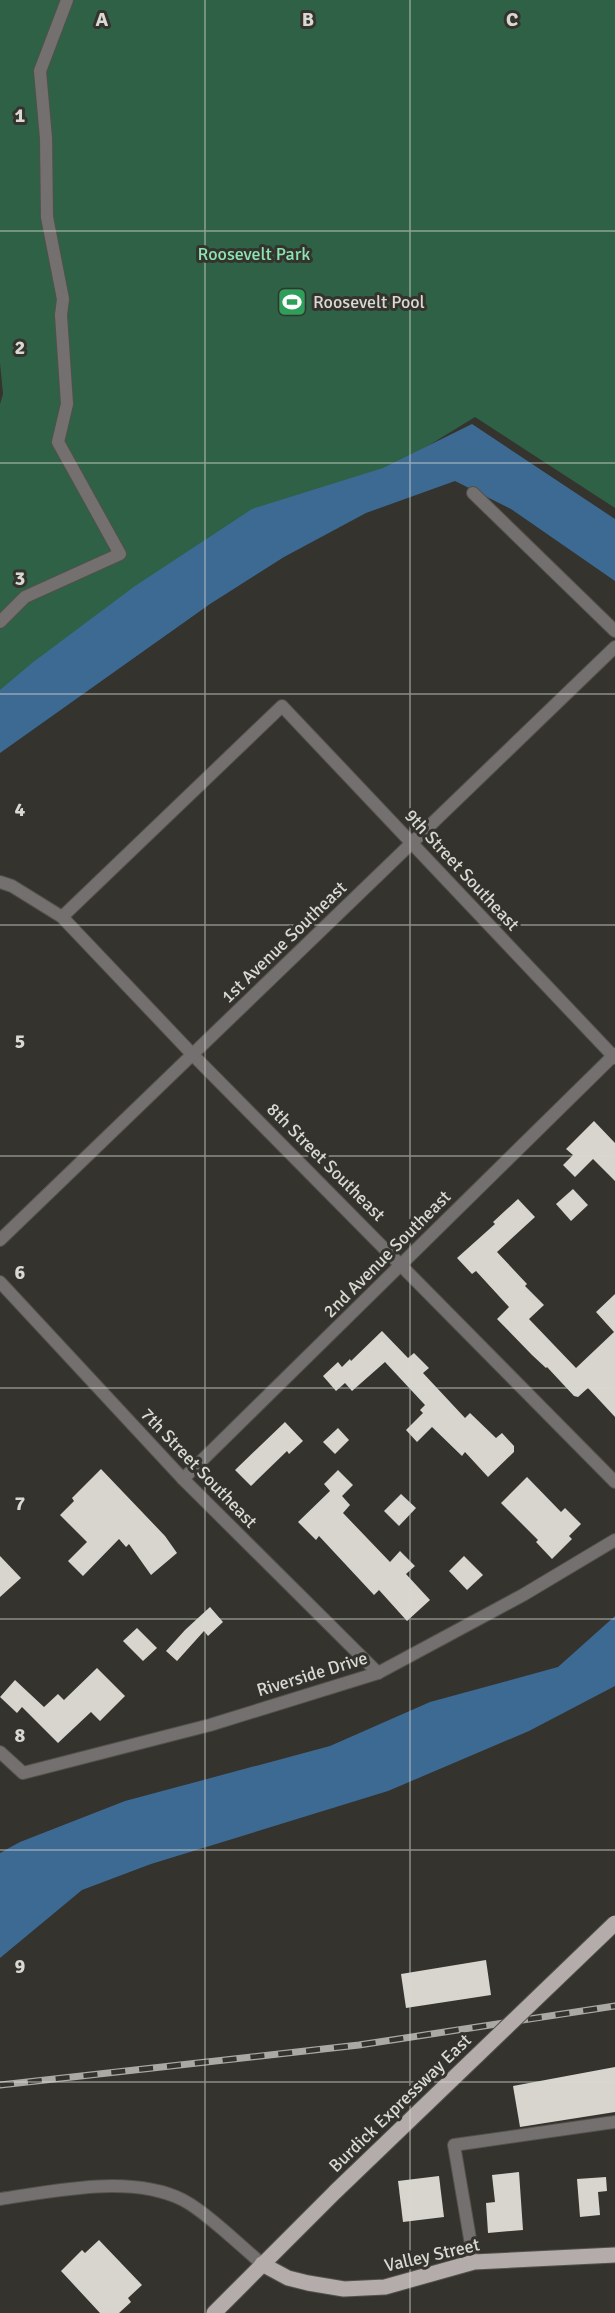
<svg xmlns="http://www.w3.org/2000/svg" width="615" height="2313" font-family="Signika,sans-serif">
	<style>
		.green { fill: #2e6145 }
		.water { fill: #3d6a93 }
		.building { fill: #d7d5cd }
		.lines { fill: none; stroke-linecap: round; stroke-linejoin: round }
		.minor-casing { stroke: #52514b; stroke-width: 14 }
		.tertiary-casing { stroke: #52514b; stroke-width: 14 }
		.primary-casing { stroke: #52514b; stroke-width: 17 }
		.minor { stroke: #74706f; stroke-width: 12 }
		.tertiary { stroke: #74706f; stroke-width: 12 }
		.primary { stroke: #b4abab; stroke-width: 15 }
		.rail-casing { stroke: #aaa9a4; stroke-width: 7 }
		.rail { stroke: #34332d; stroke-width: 4.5; stroke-dasharray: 14; stroke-linecap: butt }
		.primary-bridge-casing { stroke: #52514b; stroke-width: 17; stroke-linecap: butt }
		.primary-bridge { stroke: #b4abab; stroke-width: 15 }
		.grid { fill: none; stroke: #d9d9d4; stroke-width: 1.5; stroke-opacity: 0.55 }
		.labels { text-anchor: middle; stroke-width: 6; stroke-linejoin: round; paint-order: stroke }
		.park-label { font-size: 18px; fill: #8ce4b1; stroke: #34332d }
		.poi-label { font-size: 18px; fill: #d9d9d4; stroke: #34332d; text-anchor: start }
		.street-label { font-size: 18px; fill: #d9d9d4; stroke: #34332d }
		.grid-label { font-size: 20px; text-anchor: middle; font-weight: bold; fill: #d9d9d4; stroke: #34332d; stroke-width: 6; stroke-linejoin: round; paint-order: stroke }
	</style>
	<rect width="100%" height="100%" fill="#34332d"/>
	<path class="green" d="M0,0H615V508L475,417L0,709V404L3,394L0,363Z"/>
	<g class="water">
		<path d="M472,424L615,519V581L511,509L455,481L366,513L284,557L210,604L0,753V690L32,663L135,586L252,509L383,468Z"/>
		<path d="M615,1616V1686L529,1731L388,1791L151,1864L82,1890L0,1958V1853L20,1842L125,1801L330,1746L430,1702L558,1667Z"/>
	</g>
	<g class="building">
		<path d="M594,1121L615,1143V1181L593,1159L575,1177L563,1165L573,1155L566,1149Z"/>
		<path d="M573,1189L588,1205L571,1221L556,1204Z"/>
		<path d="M518,1199L535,1217L497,1252L527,1284L525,1286L544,1305L529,1319L576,1368L614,1332L596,1312L615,1294V1417L588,1388L578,1397L574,1396L547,1367L546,1368L532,1355L497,1319L509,1307L476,1271L472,1274L457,1258L495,1224L493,1222Z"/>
		<path d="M382,1331L408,1358L414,1353L429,1368L423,1373L465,1418L470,1413L496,1438L502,1433L514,1446V1452L488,1477L465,1452L462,1456L432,1427L417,1442L406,1430L423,1413L420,1410L425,1405L385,1362L352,1391L345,1383L336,1391L323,1376L338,1362L342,1367L350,1359L351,1361Z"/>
		<path d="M285,1422L303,1441L289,1454L287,1451L251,1486L235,1470Z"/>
		<path d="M338,1428L349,1440L335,1454L323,1442Z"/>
		<path d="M101,1469L165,1536L177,1553L151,1575L129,1544L126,1547L119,1539L83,1576L68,1561L87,1542L60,1515L74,1501L72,1498Z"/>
		<path d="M338,1470L353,1485L342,1496L350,1505L343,1513L390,1562L400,1551L415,1566L406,1574L430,1600L407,1621L379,1590L374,1595L319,1536L316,1540L298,1522L330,1491L324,1484Z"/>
		<path d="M527,1477L561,1512L565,1508L581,1524L569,1536L572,1539L552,1559L536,1542L538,1540L501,1503Z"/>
		<path d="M401,1494L416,1508L399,1526L384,1511Z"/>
		<path d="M0,1556L21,1578L0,1597Z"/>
		<path d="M464,1556L483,1575L467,1590L449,1571Z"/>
		<path d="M210,1607L223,1622L208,1636L204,1631L177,1661L166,1651L185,1630Z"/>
		<path d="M137,1628L157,1648L143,1661L123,1641Z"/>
		<path d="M97,1668L125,1696L100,1721L91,1712L58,1743L22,1707L17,1713L0,1697L15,1680L44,1707L58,1694L64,1700Z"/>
		<path d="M486,1960L491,1995L406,2008L401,1974Z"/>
		<path d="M615,2067V2112L520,2127L513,2086Z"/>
		<path d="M519,2172L523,2230L488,2233L486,2203L495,2202L492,2175Z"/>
		<path d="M439,2176L444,2217L403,2222L398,2181Z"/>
		<path d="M606,2177L607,2191L598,2192L600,2215L580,2217L577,2179Z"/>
		<path d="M99,2240L142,2285L128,2298L131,2302L119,2313H100L61,2271L82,2250L85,2253Z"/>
	</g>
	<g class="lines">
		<g class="minor-casing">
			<g id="minor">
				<path d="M473,493L615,631"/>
				<path d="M0,622L25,597L120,554L58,442L67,404L61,315L63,299L47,217L46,138L40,71L67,0"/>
				<path d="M0,882L12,886L62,917L193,1055L615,1482"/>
				<path d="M62,917L282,706L615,1058"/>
				<path d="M0,1240L615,647"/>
				<path d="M0,1282L183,1479L378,1673"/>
				<path d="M183,1479L615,1054"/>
				<path d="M0,1752L23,1773L210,1725L378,1673L523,1595L615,1540"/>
				<path d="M474,2262L454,2145L615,2122"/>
			</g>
		</g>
		<g class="tertiary-casing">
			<path id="tertiary" d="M0,2199C55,2191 131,2174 183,2200C206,2212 241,2246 262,2264"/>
		</g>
		<g class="primary-casing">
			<g id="primary">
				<path d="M262,2264L288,2278L308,2283L344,2289L385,2287L474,2262L615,2255"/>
				<path d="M214,2313L336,2191"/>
			</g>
		</g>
		<use href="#minor" class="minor"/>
		<use href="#tertiary" class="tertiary"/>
		<use href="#primary" class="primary"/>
		<g class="rail-casing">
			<path id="rail" d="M0,2085L359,2045L615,2006"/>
		</g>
		<use href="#rail" class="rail"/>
		<g class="primary-bridge-casing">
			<path id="primary-bridge" d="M336,2191L615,1923"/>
		</g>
		<use href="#primary-bridge" class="primary-bridge"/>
	</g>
	<path class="grid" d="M205,0V2313M410,0V2313M0,231H615M0,463H615M0,694H615M0,925H615M0,1156H615M0,1388H615M0,1619H615M0,1850H615M0,2082H615"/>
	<defs>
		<g id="stadium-square" transform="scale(1.5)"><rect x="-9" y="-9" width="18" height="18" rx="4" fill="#2e9e5b" stroke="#34332d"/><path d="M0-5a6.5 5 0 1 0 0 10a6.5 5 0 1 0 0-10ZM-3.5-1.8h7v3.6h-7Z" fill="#fff"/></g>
	</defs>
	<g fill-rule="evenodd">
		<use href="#stadium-square" x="292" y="302"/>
	</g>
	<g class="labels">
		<g class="park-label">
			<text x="254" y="260">Roosevelt Park</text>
		</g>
		<g class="poi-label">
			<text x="313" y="308">Roosevelt Pool</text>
		</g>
		<g class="street-label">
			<text transform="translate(462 870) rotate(47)" y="6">9th Street Southeast</text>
			<text transform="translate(284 942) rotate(-44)" y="6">1st Avenue Southeast</text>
			<text transform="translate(326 1162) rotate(45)" y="6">8th Street Southeast</text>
			<text transform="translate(387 1254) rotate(-45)" y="6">2nd Avenue Southeast</text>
			<text transform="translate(199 1468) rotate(46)" y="6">7th Street Southeast</text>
			<text transform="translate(312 1674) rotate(-17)" y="6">Riverside Drive</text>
			<text transform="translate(400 2103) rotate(-44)" y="6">Burdick Expressway East</text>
			<text transform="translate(432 2255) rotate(-13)" y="6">Valley Street</text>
		</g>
	</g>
	<g class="grid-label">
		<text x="102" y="26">A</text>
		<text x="308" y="26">B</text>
		<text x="512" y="26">C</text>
		<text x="20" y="122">1</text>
		<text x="20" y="354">2</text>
		<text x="20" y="585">3</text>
		<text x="20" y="816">4</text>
		<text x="20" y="1048">5</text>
		<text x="20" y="1279">6</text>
		<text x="20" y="1510">7</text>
		<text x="20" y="1742">8</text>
		<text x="20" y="1973">9</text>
	</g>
</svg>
